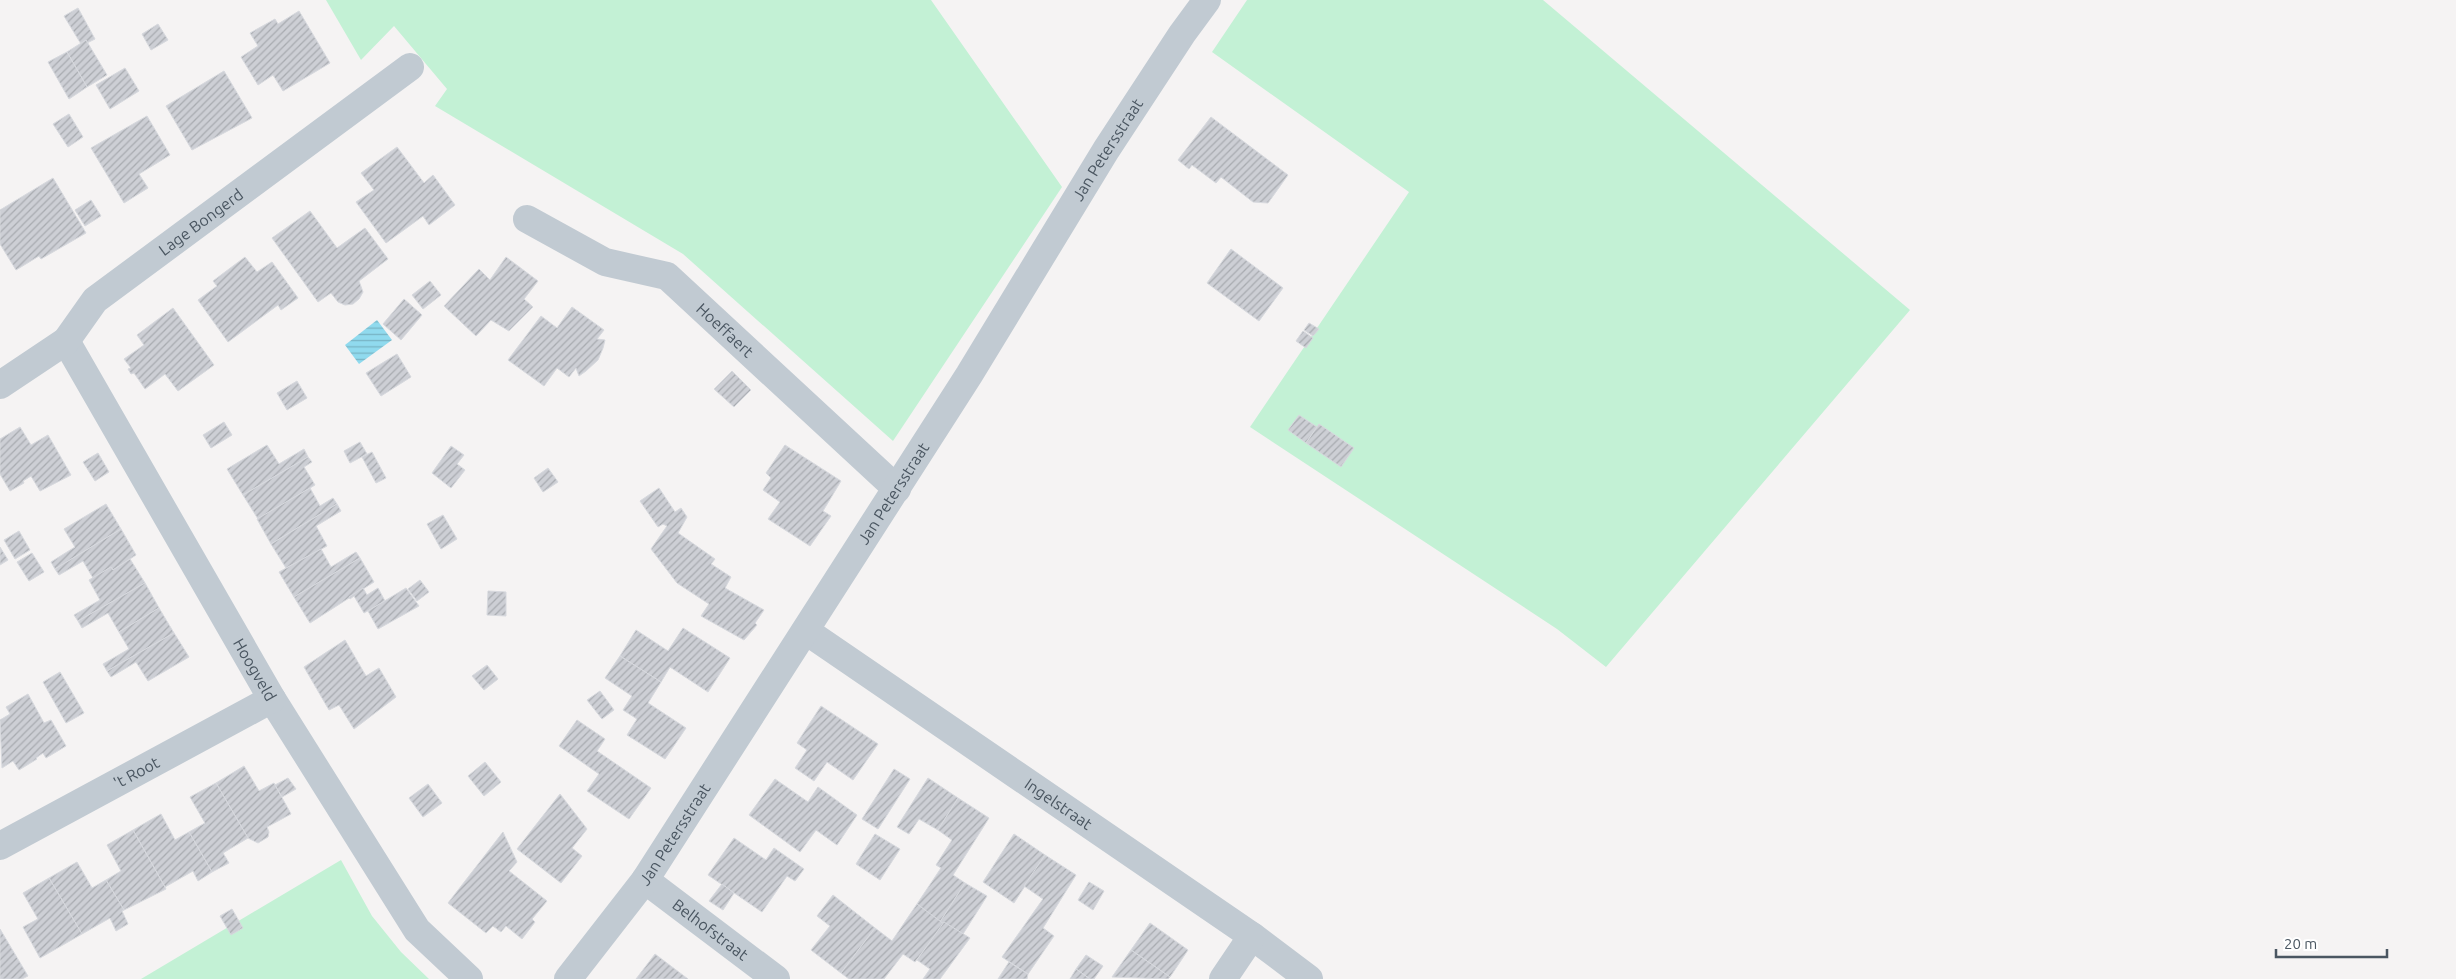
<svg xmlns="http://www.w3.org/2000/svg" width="2456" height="979" font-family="Ubuntu,sans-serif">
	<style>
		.green { fill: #c3f1d5 }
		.water { fill: url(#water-rules) }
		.building { fill: url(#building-hatch); stroke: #d7d9de }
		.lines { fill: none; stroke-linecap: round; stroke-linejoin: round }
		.minor { stroke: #c1cad2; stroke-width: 28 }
		.labels { text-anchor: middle; stroke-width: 5; stroke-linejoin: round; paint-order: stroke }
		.street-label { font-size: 16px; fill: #4a5661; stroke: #fff }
	</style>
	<defs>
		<pattern id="water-rules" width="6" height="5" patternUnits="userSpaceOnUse" patternTransform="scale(1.25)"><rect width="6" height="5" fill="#90daee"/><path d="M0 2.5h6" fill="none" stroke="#78b4c4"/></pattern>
		<pattern id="building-hatch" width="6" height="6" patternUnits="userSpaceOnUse" patternTransform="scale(1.25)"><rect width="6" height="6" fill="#cdcfd5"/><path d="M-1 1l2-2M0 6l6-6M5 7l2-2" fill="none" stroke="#a8abb0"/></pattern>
	</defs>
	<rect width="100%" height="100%" fill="#f5f3f3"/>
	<g class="green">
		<path d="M326,0H931L1062,187L893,441L683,254L435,106L447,89L394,26L361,60Z"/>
		<path d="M1247,0H1543L1910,310L1606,667L1557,629L1250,427L1409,192L1212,52Z"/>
		<path d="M341,860L372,916L401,952L429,979H141Z"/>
	</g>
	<path class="water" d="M377,320L392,340L359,364L345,345Z"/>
	<g class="building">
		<path d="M78,8L95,39L87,43L86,40L81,44L64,16Z"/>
		<path d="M299,11L330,63L283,91L273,75L258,85L241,57L258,46L250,33L275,19L278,24Z"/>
		<path d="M158,24L168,40L151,50L142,34Z"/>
		<path d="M86,40L107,75L87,87L67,52Z"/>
		<path d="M67,52L87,87L69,99L48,62Z"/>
		<path d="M125,68L139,91L110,109L96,85Z"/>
		<path d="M224,71L252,118L192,150L166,106Z"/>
		<path d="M69,114L83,137L68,147L53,124Z"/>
		<path d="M147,116L170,155L139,174L148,188L124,203L91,148Z"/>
		<path d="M1211,117L1288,175L1268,203L1253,202L1221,177L1216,183L1192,165L1189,169L1178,160Z"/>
		<path d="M397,147L424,183L433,175L455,205L429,225L423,216L386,243L356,202L374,190L361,173Z"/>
		<path d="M53,178L86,233L41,259L39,256L16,270L0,244V210Z"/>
		<path d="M91,200L101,216L85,226L75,210Z"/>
		<path d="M310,211L337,248L365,228L388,259L359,281L363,292L359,299L353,304L345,305L338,302L331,293L318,302L272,238Z"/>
		<path d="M1231,249L1283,288L1259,321L1207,283Z"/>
		<path d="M245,257L257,272L272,262L298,298L281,310L278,305L228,342L198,300L217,286L213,281Z"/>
		<path d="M506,257L538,281L524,299L533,307L509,331L491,320L476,336L444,306L479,269L490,280Z"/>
		<path d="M430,281L441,295L423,309L412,295Z"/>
		<path d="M404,299L422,315L401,340L383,324Z"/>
		<path d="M572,307L604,330L597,339L605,340L603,348L598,360L586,371L579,376L576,368L569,377L557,368L544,386L508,360L541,316L557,328Z"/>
		<path d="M173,308L214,365L178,391L165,374L145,389L134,373L131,374L128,369L131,368L124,359L144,345L137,335Z"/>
		<path d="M1309,323L1319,329L1313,336L1304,330Z"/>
		<path d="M1303,331L1313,338L1306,348L1296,341Z"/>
		<path d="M397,354L411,377L381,396L366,373Z"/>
		<path d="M732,371L751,390L734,407L714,389Z"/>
		<path d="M297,381L307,398L287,410L277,393Z"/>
		<path d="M1299,415L1317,427L1306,443L1288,430Z"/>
		<path d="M224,422L232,435L211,448L203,435Z"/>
		<path d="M1319,424L1354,448L1341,467L1306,443Z"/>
		<path d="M20,427L31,445L48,435L71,475L40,491L31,476L23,481L24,483L10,491L0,474V439Z"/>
		<path d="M360,442L367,454L350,463L344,451Z"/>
		<path d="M267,445L279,464L304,449L308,457L243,495L227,469Z"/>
		<path d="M785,445L841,481L823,511L831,516L810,546L768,519L780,502L763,490L771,478L766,473Z"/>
		<path d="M451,446L464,455L457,464L465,470L451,488L432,473Z"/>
		<path d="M372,452L386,478L376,483L362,457Z"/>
		<path d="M98,453L109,472L95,481L83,462Z"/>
		<path d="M308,457L312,462L304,467L315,485L258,519L243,495Z"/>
		<path d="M548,468L558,482L543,492L534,478Z"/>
		<path d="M310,488L320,506L333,498L337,504L271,544L257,519Z"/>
		<path d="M659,488L675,512L681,508L687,517L678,533L715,559L711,564L731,577L725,588L764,610L755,623L757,625L744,640L701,616L709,604L677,583L651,549L667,526L663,524L658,527L640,501Z"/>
		<path d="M106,504L121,529L55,569L51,562L75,547L64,529Z"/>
		<path d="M337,504L341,511L316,526L327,546L286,568L271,544Z"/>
		<path d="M443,515L457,539L441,549L427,524Z"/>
		<path d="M121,529L136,555L113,570L111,567L93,578L83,561L59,575L55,569Z"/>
		<path d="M19,531L30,550L15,559L4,540Z"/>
		<path d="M0,547L8,560L0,565Z"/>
		<path d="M321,549L331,567L356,552L360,558L294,597L279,572Z"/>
		<path d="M32,553L44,572L29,581L17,562Z"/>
		<path d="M360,558L374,582L310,623L294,597Z"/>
		<path d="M130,559L145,583L78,621L74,615L100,600L89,580L111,567L113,570Z"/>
		<path d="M420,580L429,592L417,601L408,589Z"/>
		<path d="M145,583L159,608L119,632L108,613L82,628L78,621Z"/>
		<path d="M363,588L367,595L378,588L385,601L364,613L354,596L350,599L349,597Z"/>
		<path d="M406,588L419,606L378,629L368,611Z"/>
		<path d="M488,591L506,592V616L487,615Z"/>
		<path d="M159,608L174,633L107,671L103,664L129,649L119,632Z"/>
		<path d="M683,628L730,658L708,692L670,667L661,682L620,656L636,630L668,651Z"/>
		<path d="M174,633L189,657L148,681L136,662L111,677L107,671Z"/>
		<path d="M345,640L366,676L379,668L396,697L354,729L339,705L329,710L304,667Z"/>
		<path d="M620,656L661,682L648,703L686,728L665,759L627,735L637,719L623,710L632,696L605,678Z"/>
		<path d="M487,665L498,679L484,690L472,676Z"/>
		<path d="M60,672L84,713L66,723L43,682Z"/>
		<path d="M600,691L614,710L602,719L587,700Z"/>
		<path d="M28,694L44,723L51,720L66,746L46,758L43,753L36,758L37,759L19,770L13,761L2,768L0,720L10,714L6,707Z"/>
		<path d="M821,706L878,744L853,780L827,762L814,781L795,768L807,750L797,743Z"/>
		<path d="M577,720L605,739L597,751L651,788L629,819L587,791L599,774L559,746Z"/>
		<path d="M485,762L501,782L484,796L468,776Z"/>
		<path d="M244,766L259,791L274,783L291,814L267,827L269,832L268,837L258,843L248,838L216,783Z"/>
		<path d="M894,769L910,779L878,829L862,819Z"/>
		<path d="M288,778L296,789L282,797L275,785Z"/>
		<path d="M928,778L958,798L938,830L919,819L909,834L897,827Z"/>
		<path d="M775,779L808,802L818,787L857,815L837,845L816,830L800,852L749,815Z"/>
		<path d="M216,783L248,838L223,853L229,863L212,872L189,832L205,823L190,797Z"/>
		<path d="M428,784L442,803L423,817L409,798Z"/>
		<path d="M560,794L587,829L572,848L582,856L561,883L517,849Z"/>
		<path d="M958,798L989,818L953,875L965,883L940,922L917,904L941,868L936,865L952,840L938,830Z"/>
		<path d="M161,814L175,840L189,832L212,872L198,881L193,871L165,887L133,830Z"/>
		<path d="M133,830L166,889L124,910L106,880L121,871L107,845Z"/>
		<path d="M503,832L517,862L509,871L547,901L532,919L535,922L522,939L506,926L501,932L493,926L486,933L448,903Z"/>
		<path d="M875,834L900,849L880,880L856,864Z"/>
		<path d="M1014,834L1045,855L1014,903L983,882Z"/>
		<path d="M734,838L766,860L774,848L804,869L795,881L787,876L762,912L708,875Z"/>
		<path d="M1045,855L1076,875L1043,928L1054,936L1028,974L1002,957L1043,899L1024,886Z"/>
		<path d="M77,862L92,888L106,880L124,910L122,911L128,924L116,931L110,918L82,934L49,878Z"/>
		<path d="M49,878L82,934L40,958L23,927L38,919L23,893Z"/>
		<path d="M1089,882L1104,891L1093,910L1078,900Z"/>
		<path d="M965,883L987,896L963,934L940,922Z"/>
		<path d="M722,884L734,893L723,910L709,901Z"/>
		<path d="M833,895L875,928L841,973L811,950L830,926L817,916Z"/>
		<path d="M917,904L944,924L915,962L903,954L884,979H849L841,973L875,928L892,941Z"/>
		<path d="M232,909L243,928L231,935L220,916Z"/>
		<path d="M944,922L970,938L940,979H923L930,969L917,960Z"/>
		<path d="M1150,923L1188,950L1170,977L1131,950Z"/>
		<path d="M0,929L28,976L22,979H0Z"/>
		<path d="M1131,950L1170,977L1168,979L1112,977Z"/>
		<path d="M655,954L688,979H636Z"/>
		<path d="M1086,955L1103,966L1094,979H1090L1076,969Z"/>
		<path d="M1009,962L1028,974L1027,979H998Z"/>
		<path d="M1076,969L1090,979H1070Z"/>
	</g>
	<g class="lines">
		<g class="minor">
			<path id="s1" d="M527,219L605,262L667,276L897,489"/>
			<path id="s2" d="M66,341L272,699L417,930L469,979"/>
			<path id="s3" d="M0,385L66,341L95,300L410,67"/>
			<path id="s4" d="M806,631L1252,936L1309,979"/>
			<path id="s5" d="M0,846L272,699"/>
			<path id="s6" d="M645,880L776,979"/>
			<path id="s7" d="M568,979L645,880L969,375L1106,150L1182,34L1207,0"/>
			<path d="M1223,979L1252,936"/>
		</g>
	</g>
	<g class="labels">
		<g class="street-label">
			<text dy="6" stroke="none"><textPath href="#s7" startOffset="990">Jan Petersstraat</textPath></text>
			<text dy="6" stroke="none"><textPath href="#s3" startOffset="261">Lage Bongerd</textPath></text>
			<text dy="6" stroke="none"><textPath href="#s1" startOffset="232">Hoeffaert</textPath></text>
			<text dy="6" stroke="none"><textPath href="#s7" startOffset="585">Jan Petersstraat</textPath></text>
			<text dy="6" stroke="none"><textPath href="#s2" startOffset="379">Hoogveld</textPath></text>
			<text dy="6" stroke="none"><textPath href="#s5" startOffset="155">'t Root</textPath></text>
			<text dy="6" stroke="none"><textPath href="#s4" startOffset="306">Ingelstraat</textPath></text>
			<text dy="6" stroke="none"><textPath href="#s7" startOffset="180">Jan Petersstraat</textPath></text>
			<text dy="6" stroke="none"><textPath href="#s6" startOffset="82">Belhofstraat</textPath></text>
		</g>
	</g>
	<path d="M2276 949v8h111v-8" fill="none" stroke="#4a5661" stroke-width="2.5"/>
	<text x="2284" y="949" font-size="15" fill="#4a5661" stroke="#ffffff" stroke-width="4" paint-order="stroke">20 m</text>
</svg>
